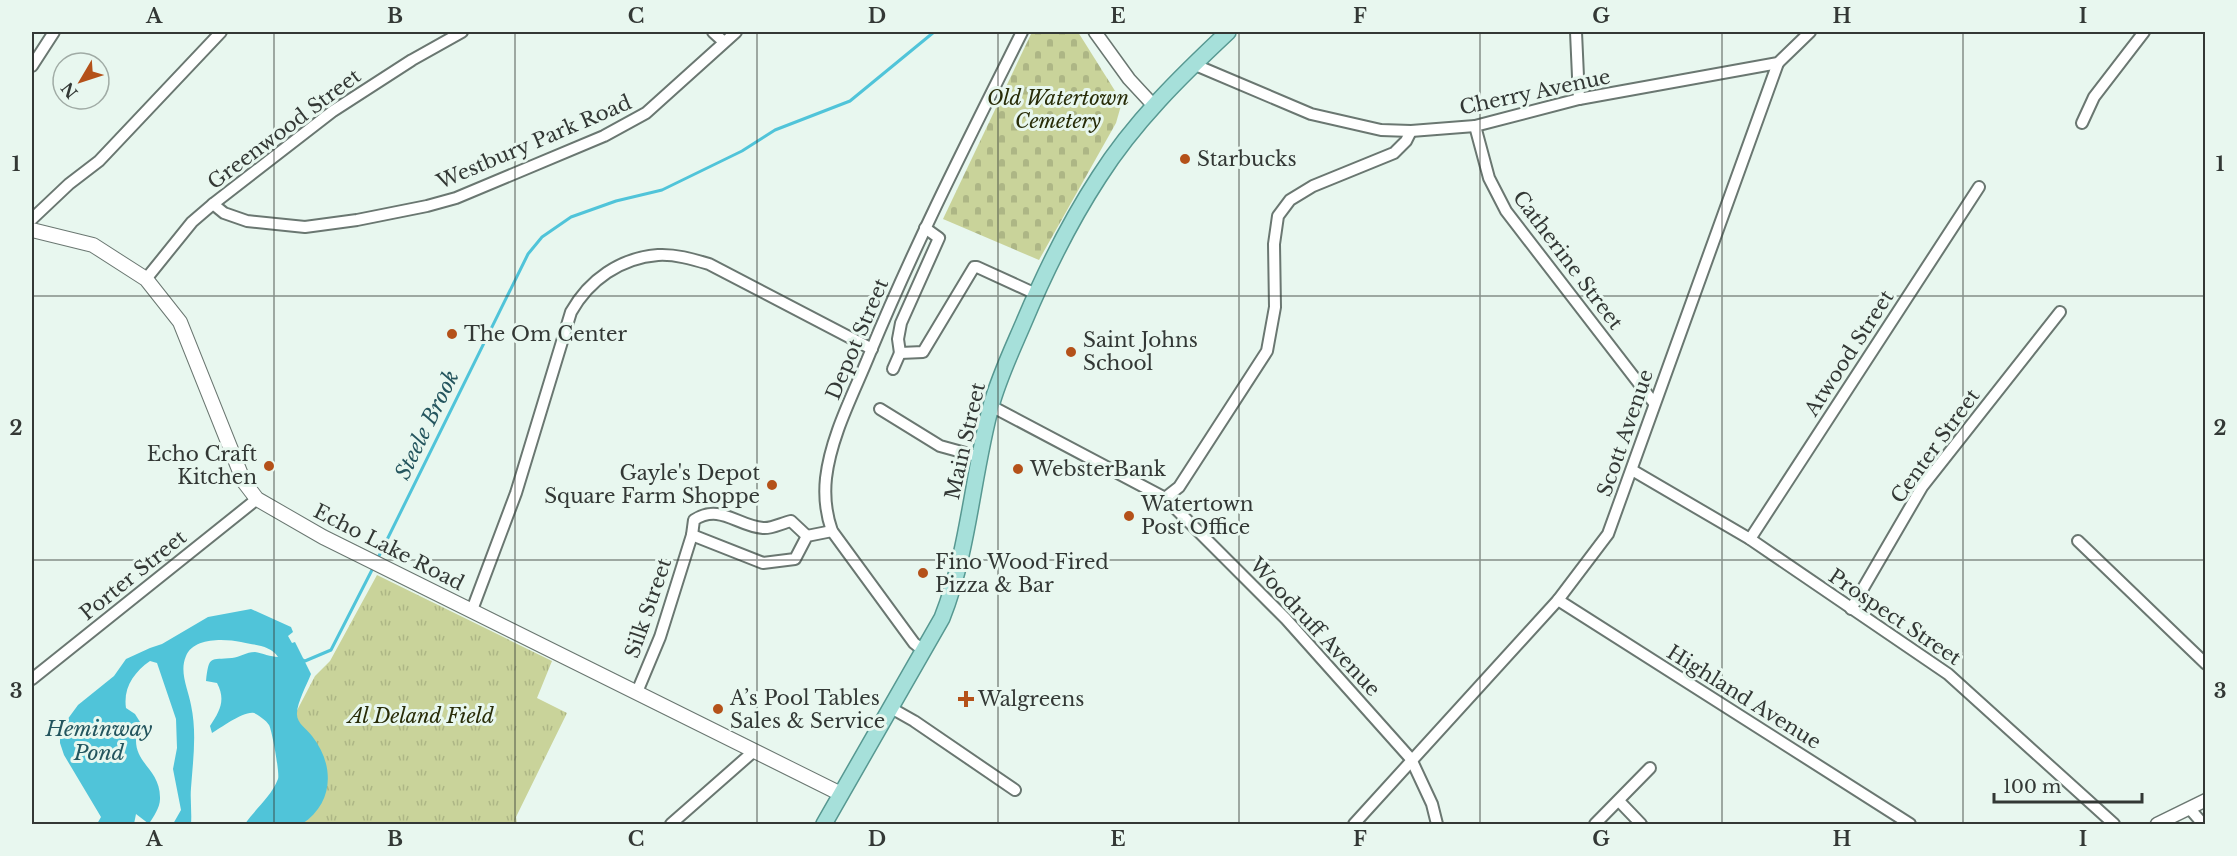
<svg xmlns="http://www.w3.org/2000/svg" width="2237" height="856" font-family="'Libre Baskerville',serif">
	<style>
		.cemetery { fill: url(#cemetery-stones) }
		.park { fill: url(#park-tufts) }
		.water { fill: #50c4d9 }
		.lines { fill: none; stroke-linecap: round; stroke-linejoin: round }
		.stream { stroke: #50c4d9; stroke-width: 3 }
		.minor-casing { stroke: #6a7771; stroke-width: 14 }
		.tertiary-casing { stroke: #6a7771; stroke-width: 15 }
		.secondary-casing { stroke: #6a7771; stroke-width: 16 }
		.primary-casing { stroke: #579891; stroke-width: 18 }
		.minor { stroke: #fff; stroke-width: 10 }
		.tertiary { stroke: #fff; stroke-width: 12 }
		.secondary { stroke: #fff; stroke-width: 14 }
		.primary { stroke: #a6e0da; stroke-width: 15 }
		.grid { fill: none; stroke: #333835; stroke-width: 1.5; stroke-opacity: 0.55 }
		.poi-dot { fill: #b45119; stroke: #e8f7ef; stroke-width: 2 }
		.labels { text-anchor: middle; stroke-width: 6; stroke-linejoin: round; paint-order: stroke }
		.street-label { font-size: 20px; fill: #333835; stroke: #e8f7ef }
		.park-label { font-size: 20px; font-style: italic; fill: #282c08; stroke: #e8f7ef }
		.poi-label { font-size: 20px; fill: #333835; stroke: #e8f7ef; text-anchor: start }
		.water-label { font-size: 21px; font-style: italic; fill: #24555e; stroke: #e8f7ef }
		.neatline { fill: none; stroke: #333835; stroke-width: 2 }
		.grid-label { font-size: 20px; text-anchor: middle; font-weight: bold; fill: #333835 }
	</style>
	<defs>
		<pattern id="cemetery-stones" width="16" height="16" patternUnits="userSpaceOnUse" patternTransform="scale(1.5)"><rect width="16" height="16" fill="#c9d39a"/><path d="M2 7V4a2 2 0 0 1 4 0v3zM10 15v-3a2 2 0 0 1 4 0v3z" fill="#adb685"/></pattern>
		<pattern id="park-tufts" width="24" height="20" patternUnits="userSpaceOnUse" patternTransform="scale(1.5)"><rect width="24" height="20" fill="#c9d39a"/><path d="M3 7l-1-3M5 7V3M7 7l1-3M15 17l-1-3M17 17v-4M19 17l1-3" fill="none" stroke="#adb685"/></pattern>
	</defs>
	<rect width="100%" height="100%" fill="#e8f7ef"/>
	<path class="cemetery" d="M1032,32H1078L1122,102L1116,123L1039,260L943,219Z"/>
	<path class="park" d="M377,575L552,661L537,698L567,713L516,817L517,824H272L292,720L315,676L330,661Z"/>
	<path class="water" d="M251,609L291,627L293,632L288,636L292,643L295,642L311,674C307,684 297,703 297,713C296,723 307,729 312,736C335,765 334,803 302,824H245C255,809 271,797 278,779C280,774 272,730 269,725C267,721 257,714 254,713C243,711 221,728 212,733L210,726C220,711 226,700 217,683L206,681C209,655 210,660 232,658C240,657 246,652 255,652C262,653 271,657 278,657C271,645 253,645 241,642C225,639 194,637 186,656C179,672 188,689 191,705C197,733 193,760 191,788C190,800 192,812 191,824H173L181,810L173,769L177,748L176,719L157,663L150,661C134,672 123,688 126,708L135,714L140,722C124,763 161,764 160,799C160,808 153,817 149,824L136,814L134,824H97L101,817L64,755L60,743V733L67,720L78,705L114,676L126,659L150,648L162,644L208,617Z"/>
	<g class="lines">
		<g class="stream">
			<path d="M377,560L528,254L542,237L571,217L616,201L662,190L742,151L775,130L850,101L934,32"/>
			<path d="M303,660L305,661L331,650L374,566"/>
		</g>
		<g class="minor-casing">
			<g id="minor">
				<path d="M713,32L724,42"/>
				<path d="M1576,32L1579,99"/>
				<path d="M1193,64L1311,114L1381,130L1411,131L1475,126L1579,99L1778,63L1810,32"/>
				<path d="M32,66L54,32"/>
				<path d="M2082,123L2094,97L2144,32"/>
				<path d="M1475,126L1489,178L1506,211L1654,403"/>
				<path d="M213,204L224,213L247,221L305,227L357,220L427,206L456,198L604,136L646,113L736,32"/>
				<path d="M32,219L69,184L99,161L221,32"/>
				<path d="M146,279L192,222L213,204L333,111L412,60L462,32"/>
				<path d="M900,353L923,352L974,267H977L1036,294"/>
				<path d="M900,353L898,339L901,323L939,238L925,228"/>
				<path d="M893,369L900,353"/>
				<path d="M991,406L1165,498L1286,619L1411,759L1432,804L1437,824"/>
				<path d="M880,409L940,446L980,457"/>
				<path d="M1632,470L1750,539L1948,674L2114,824"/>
				<path d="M1165,498L1179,487L1267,351L1275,307L1274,244L1278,216L1290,200L1313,186L1394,153L1406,141L1411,131"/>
				<path d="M692,535L694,520C720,503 737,526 763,528C771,529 782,523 791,521L807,536"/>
				<path d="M1750,539L1979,187"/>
				<path d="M2078,541L2206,664"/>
				<path d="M1558,600L1910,824"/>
				<path d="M1851,609L1922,487L2060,312"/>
				<path d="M472,610L516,493L571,312C589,280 620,258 658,255C675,254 692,259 709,264L872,349"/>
				<path d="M924,651L914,643L832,531C826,514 824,497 826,478C831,435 854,393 870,353C915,244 969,138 1022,32"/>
				<path d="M32,679L257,499"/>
				<path d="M637,692L660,637L692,535L763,563L795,559L807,536L832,531"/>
				<path d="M891,708L914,721L1015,790"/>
				<path d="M1619,801L1641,824"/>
				<path d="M2190,809L2203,824"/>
				<path d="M671,824L754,751"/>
				<path d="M1354,824L1558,600L1608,534L1778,63"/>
				<path d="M1595,824L1650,768"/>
			</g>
		</g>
		<g class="tertiary-casing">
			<g id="tertiary">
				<path d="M1095,32L1129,79L1154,106"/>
				<path d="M2157,824L2206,800"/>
			</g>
		</g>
		<g class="secondary-casing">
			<path id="secondary" d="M32,230L93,245L146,279L180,322L244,482L257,499L323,537L841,794"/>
		</g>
		<g class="primary-casing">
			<path id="primary" d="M824,824L942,618C969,550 972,477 991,406C999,377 1012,350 1024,322C1045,272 1069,223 1099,177C1134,122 1181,76 1228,32"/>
		</g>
		<use href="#minor" class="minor"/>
		<use href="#tertiary" class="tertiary"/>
		<use href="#secondary" class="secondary"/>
		<use href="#primary" class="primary"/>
	</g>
	<path class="grid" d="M274,32V824M515,32V824M757,32V824M998,32V824M1239,32V824M1480,32V824M1722,32V824M1963,32V824M32,296H2206M32,560H2206"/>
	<g class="poi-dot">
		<circle cx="1185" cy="159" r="6"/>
		<circle cx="452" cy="334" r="6"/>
		<circle cx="1071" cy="352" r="6"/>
		<circle cx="269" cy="466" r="6"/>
		<circle cx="1018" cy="469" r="6"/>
		<circle cx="772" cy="485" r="6"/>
		<circle cx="1129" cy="516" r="6"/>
		<circle cx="923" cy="573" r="6"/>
		<path d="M963 690h6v6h6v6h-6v6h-6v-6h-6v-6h6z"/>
		<circle cx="718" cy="709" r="6"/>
	</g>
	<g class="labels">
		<g class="street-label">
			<text transform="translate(1535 92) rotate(-12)" y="7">Cherry Avenue</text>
			<text transform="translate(284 129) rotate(-37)" y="7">Greenwood Street</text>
			<text transform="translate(534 142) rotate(-23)" y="7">Westbury Park Road</text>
			<text transform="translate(1568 260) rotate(53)" y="7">Catherine Street</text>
			<text transform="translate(857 339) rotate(-67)" y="7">Depot Street</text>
			<text transform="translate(1849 353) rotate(-57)" y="7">Atwood Street</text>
			<text transform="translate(1625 433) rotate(-71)" y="7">Scott Avenue</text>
			<text transform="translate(965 441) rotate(-77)" y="7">Main Street</text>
			<text transform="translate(1935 446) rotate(-54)" y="7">Center Street</text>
			<text transform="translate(389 547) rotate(27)" y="7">Echo Lake Road</text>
			<text transform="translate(133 575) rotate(-39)" y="7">Porter Street</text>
			<text transform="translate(648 608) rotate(-71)" y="7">Silk Street</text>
			<text transform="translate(1895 617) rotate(34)" y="7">Prospect Street</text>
			<text transform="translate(1315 627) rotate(47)" y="7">Woodruff Avenue</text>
			<text transform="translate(1744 697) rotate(32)" y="7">Highland Avenue</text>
		</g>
		<g class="park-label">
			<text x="1058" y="105">Old Watertown<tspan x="1058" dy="23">Cemetery</tspan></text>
			<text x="421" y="723">Al Deland Field</text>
		</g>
		<g class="poi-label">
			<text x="1197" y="166">Starbucks</text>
			<text x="464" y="341">The Om Center</text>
			<text x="1083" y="347">Saint Johns<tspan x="1083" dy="23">School</tspan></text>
			<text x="257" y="461" text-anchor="end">Echo Craft<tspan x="257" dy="23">Kitchen</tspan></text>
			<text x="1030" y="476">WebsterBank</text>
			<text x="760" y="480" text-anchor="end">Gayle's Depot<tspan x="760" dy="23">Square Farm Shoppe</tspan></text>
			<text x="1141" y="511">Watertown<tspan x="1141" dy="23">Post Office</tspan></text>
			<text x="935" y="569">Fino Wood Fired<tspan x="935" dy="23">Pizza &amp; Bar</tspan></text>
			<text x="730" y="705">A’s Pool Tables<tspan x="730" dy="23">Sales &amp; Service</tspan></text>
			<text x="978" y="706">Walgreens</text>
		</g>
		<g class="water-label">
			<text transform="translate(427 425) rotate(-64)" y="7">Steele Brook</text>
			<text x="99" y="736">Heminway<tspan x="99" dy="24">Pond</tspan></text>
		</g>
	</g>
	<rect width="2237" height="856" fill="none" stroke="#e8f7ef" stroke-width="66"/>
	<g transform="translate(81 81) rotate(231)"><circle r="28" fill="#e8f7ef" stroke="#a0aba5" stroke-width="1.5"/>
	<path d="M0-4.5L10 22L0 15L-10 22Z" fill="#b45119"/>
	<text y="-9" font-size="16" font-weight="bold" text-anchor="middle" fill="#333835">N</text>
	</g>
	<path d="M1994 793v9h148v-9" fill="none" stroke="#333835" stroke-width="3"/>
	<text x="2003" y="793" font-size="18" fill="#333835" stroke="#e8f7ef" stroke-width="4.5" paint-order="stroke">100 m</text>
	<rect x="33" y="33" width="2171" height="790" class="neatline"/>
	<g class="grid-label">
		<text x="154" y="23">A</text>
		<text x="395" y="23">B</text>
		<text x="636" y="23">C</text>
		<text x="877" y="23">D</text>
		<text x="1118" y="23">E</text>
		<text x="1360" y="23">F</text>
		<text x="1601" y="23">G</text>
		<text x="1842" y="23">H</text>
		<text x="2083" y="23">I</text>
		<text x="16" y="171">1</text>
		<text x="2220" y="171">1</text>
		<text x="16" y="435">2</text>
		<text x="2220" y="435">2</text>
		<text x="16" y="698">3</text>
		<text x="2220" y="698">3</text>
		<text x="154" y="846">A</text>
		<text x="395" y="846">B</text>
		<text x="636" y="846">C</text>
		<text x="877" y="846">D</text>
		<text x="1118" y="846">E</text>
		<text x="1360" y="846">F</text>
		<text x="1601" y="846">G</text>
		<text x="1842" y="846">H</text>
		<text x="2083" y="846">I</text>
	</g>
</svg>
